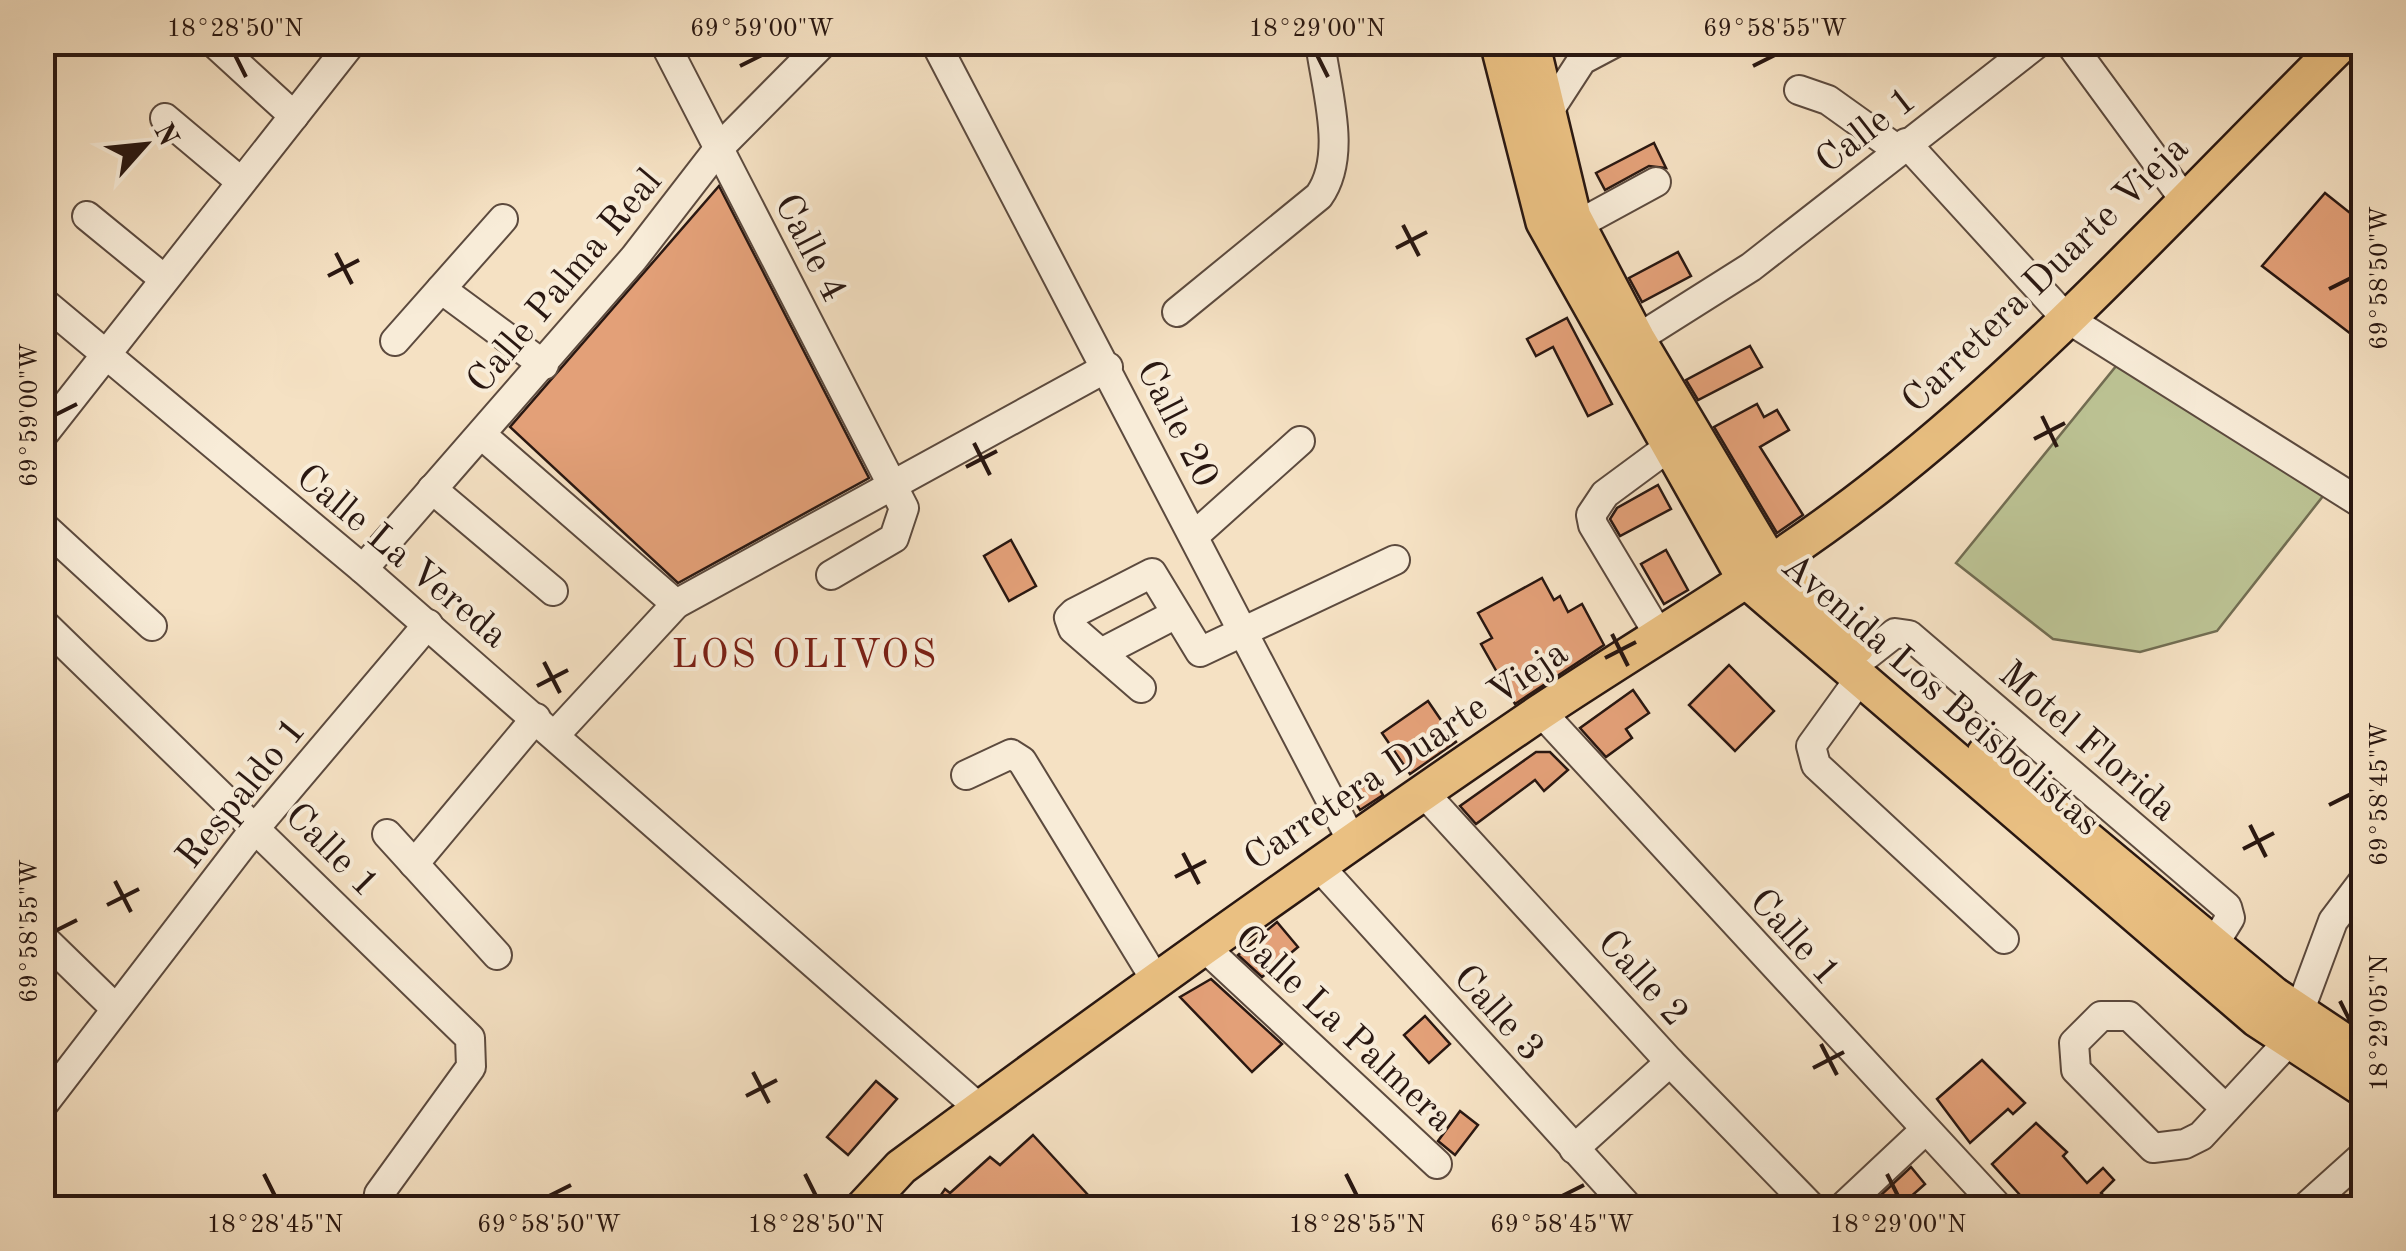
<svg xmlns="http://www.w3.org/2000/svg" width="2406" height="1251" font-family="'Old Standard TT',serif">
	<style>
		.green { fill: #bcc394; stroke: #726d52; stroke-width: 2.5 }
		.building { fill: #e3a078; stroke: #291711; stroke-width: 2.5 }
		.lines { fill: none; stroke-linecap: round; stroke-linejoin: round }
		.minor-casing { stroke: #5c4a3e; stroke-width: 32 }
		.major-casing { stroke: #291711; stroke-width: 40 }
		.minor { stroke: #f8ecd8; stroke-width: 28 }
		.major { stroke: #eac082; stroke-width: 35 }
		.ticks { fill: none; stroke: #291711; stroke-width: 4 }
		.labels { text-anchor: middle; stroke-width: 8; stroke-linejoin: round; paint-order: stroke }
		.street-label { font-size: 38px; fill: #291711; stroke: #f8ecd8 }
		.neighbourhood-label { font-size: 40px; letter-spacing: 2.5px; fill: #7a1f14; stroke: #f8ecd8 }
		.neatline { fill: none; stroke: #291711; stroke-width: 4 }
		.ticks-label { font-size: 25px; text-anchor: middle; fill: #291711 }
	</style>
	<rect width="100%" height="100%" fill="#f5e1c3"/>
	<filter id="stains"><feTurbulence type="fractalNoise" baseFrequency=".002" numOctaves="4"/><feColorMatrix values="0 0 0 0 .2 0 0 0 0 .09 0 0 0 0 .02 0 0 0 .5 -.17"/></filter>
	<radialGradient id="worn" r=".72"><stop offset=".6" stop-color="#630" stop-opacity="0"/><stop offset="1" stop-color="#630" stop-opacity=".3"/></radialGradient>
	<path class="green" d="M2117,365L2327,491L2217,631L2140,652L2053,639L1956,563Z"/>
	<g class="building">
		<path d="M1654,143L1666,168L1649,166L1605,190L1596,173Z"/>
		<path d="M719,186L869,478L678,583L510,427Z"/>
		<path d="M2325,193L2364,224V344L2262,266Z"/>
		<path d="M1678,252L1691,276L1642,302L1629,278Z"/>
		<path d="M1567,318L1612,404L1588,416L1553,347L1536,356L1527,339Z"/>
		<path d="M1750,346L1762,367L1698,400L1686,380Z"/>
		<path d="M1757,404L1764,417L1777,410L1789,430L1760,447L1803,515L1777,533L1714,427Z"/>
		<path d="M1658,485L1671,509L1620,536L1610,519L1617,508Z"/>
		<path d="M1011,540L1036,586L1009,601L984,556Z"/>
		<path d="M1666,550L1688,590L1664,604L1641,564Z"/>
		<path d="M1542,578L1554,600L1560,596L1568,612L1582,604L1604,645L1515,704L1481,644L1492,638L1478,613Z"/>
		<path d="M1729,665L1774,711L1735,751L1689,705Z"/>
		<path d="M1633,690L1649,713L1626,729L1632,738L1606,757L1580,728Z"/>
		<path d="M1428,701L1456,742L1410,774L1382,733Z"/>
		<path d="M1536,752H1550L1568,770L1544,791L1535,780L1476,824L1460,806Z"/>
		<path d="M1374,780L1383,795L1360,810L1350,794Z"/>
		<path d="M1277,922L1298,947L1262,977L1238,955Z"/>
		<path d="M1211,979L1282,1044L1252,1072L1180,997Z"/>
		<path d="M1425,1016L1450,1044L1429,1063L1404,1035Z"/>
		<path d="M1982,1060L2025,1103L2013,1114L2008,1109L1970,1143L1937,1099Z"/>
		<path d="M876,1081L897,1099L848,1155L827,1137Z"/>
		<path d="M1460,1111L1478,1125L1455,1155L1438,1141Z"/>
		<path d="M2036,1123L2067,1152L2063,1156L2087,1183L2103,1168L2114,1180L2101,1193L2116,1208H2033L2020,1195L1992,1164Z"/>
		<path d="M1033,1135L1100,1208H932L945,1189L950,1193L990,1157L1000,1165Z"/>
		<path d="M1911,1167L1925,1184L1898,1208H1867Z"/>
	</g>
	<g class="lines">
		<g class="minor-casing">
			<g id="minor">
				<path d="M213,42L294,116"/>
				<path d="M664,42L904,508L894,538L831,575"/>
				<path d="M935,42L1352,841"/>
				<path d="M2069,42L2184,199"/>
				<path d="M1799,90L1828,100L1898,150"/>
				<path d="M1545,117L1582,60L1616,42"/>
				<path d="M165,118L240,181"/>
				<path d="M1906,143L2065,317L2364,505"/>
				<path d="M87,216L164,279"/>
				<path d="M1577,225L1656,182"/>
				<path d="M441,289L544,365"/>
				<path d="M42,301L363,569L980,1109"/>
				<path d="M1177,312L1319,196C1348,155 1326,90 1320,42"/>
				<path d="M1637,339L1751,267L2039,42"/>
				<path d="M395,341L503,219"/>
				<path d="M42,436L352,42"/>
				<path d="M483,436L676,604"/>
				<path d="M432,489L553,591"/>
				<path d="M42,525L152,626"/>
				<path d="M1195,535L1300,441"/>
				<path d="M363,569L634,258L719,148L824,42"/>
				<path d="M42,622L470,1038L471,1067L379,1194L377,1208"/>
				<path d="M1659,635L1593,525L1591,515L1605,494L1670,446"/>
				<path d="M1101,653L1176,614"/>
				<path d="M1867,655L1895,633L1909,635L2227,907L2230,918L2214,944"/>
				<path d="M1860,678L1811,746L1816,765L2004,939"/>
				<path d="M1141,688L1073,629L1069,618L1074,613L1152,573L1200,652L1395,560"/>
				<path d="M1541,712L1999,1208"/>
				<path d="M555,735L676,604L1108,367"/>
				<path d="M966,775L1011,754L1022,761L1155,979"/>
				<path d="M1424,793L1670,1062L1812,1208"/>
				<path d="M387,834L497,955"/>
				<path d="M414,864L536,718"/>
				<path d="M1317,864L1629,1208"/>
				<path d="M42,937L115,1008"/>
				<path d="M1202,945L1437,1164"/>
				<path d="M42,1106L257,826L428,624"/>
				<path d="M2226,1109L2129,1016H2101L2074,1043L2076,1070L2153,1148L2185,1144L2201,1136L2288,1042L2333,921L2364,880"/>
				<path d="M1574,1149L1670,1062"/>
				<path d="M1842,1208L1924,1131"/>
				<path d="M2305,1208L2364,1155"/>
			</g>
		</g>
		<g class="major-casing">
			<g id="major">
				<path d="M1498,42L1544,222L1745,579L2257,1019L2364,1089"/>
				<path d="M1531,42L1573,217L1637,339L1771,564L1857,646"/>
				<path d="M1985,754L2274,995L2364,1055"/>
				<path d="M863,1208L901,1167C1111,1012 1323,860 1539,713C1654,636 1775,568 1883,482C2046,354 2195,188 2343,42"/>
			</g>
		</g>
		<use href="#minor" class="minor"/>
		<use href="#major" class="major"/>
	</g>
	<path class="ticks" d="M235,55L246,77M1317,55L1328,77M740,66L762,55M1753,66L1775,55M1403,225L1419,256M1396,248L1427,232M336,253L352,284M328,276L359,260M2329,289L2351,278M55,415L77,404M2042,416L2057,447M2034,439L2065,423M974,443L990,475M966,467L997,451M1612,634L1628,666M1605,658L1636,642M544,662L560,693M537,686L568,670M2329,805L2351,794M2250,825L2266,857M2243,849L2274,833M1183,853L1199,884M1175,877L1206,861M115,881L131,912M107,905L139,889M55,931L77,920M2340,1001L2351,1023M1821,1044L1837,1075M1813,1068L1844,1052M753,1072L769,1103M746,1096L777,1080M264,1174L275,1196M805,1174L816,1196M1346,1174L1357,1196M1887,1174L1898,1196M549,1196L571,1185M1562,1196L1584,1185"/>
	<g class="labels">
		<g class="street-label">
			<text transform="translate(1865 129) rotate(-38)" y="13">Calle 1</text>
			<text transform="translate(812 247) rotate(63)" y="13">Calle 4</text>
			<text transform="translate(2044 273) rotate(-44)" y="13">Carretera Duarte Vieja</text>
			<text transform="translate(563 280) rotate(-50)" y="13">Calle Palma Real</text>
			<text transform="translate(1179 423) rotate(63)" y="13">Calle 20</text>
			<text transform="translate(403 555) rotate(40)" y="13">Calle La Vereda</text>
			<text transform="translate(1942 693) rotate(41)" y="13">Avenida Los Beisbolistas</text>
			<text transform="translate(2089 740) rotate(41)" y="13">Motel Florida</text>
			<text transform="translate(1405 754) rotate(-34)" y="13">Carretera Duarte Vieja</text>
			<text transform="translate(240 792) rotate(-51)" y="13">Respaldo 1</text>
			<text transform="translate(333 849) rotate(45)" y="13">Calle 1</text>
			<text transform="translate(1796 936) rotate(48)" y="13">Calle 1</text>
			<text transform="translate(1644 977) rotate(48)" y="13">Calle 2</text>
			<text transform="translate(1500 1012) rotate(48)" y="13">Calle 3</text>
			<text transform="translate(1345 1027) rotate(43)" y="13">Calle La Palmera</text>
		</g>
		<g class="neighbourhood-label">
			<text x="805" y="667">LOS OLIVOS</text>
		</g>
	</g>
	<rect width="2406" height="1251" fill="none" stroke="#f5e1c3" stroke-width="110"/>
	<g transform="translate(145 145) rotate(63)" stroke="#f8ecd8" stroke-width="8" paint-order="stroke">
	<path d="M0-8L18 38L0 25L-18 38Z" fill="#291711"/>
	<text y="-15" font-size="28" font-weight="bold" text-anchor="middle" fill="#291711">N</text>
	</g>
	<rect x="55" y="55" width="2296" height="1141" class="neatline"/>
	<g class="ticks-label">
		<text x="235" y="36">18°28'50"N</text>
		<text x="762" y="36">69°59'00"W</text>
		<text x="1317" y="36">18°29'00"N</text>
		<text x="1775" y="36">69°58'55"W</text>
		<text transform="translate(2378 278) rotate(-90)" y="9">69°58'50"W</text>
		<text transform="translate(28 415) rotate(-90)" y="9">69°59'00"W</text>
		<text transform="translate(2378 794) rotate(-90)" y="9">69°58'45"W</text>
		<text transform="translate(28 931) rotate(-90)" y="9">69°58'55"W</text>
		<text transform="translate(2378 1023) rotate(-90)" y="9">18°29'05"N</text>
		<text x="275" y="1232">18°28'45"N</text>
		<text x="549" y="1232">69°58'50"W</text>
		<text x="816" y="1232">18°28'50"N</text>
		<text x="1357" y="1232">18°28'55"N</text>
		<text x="1562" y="1232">69°58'45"W</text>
		<text x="1898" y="1232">18°29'00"N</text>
	</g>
	<rect width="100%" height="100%" filter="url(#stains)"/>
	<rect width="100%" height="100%" fill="url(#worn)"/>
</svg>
